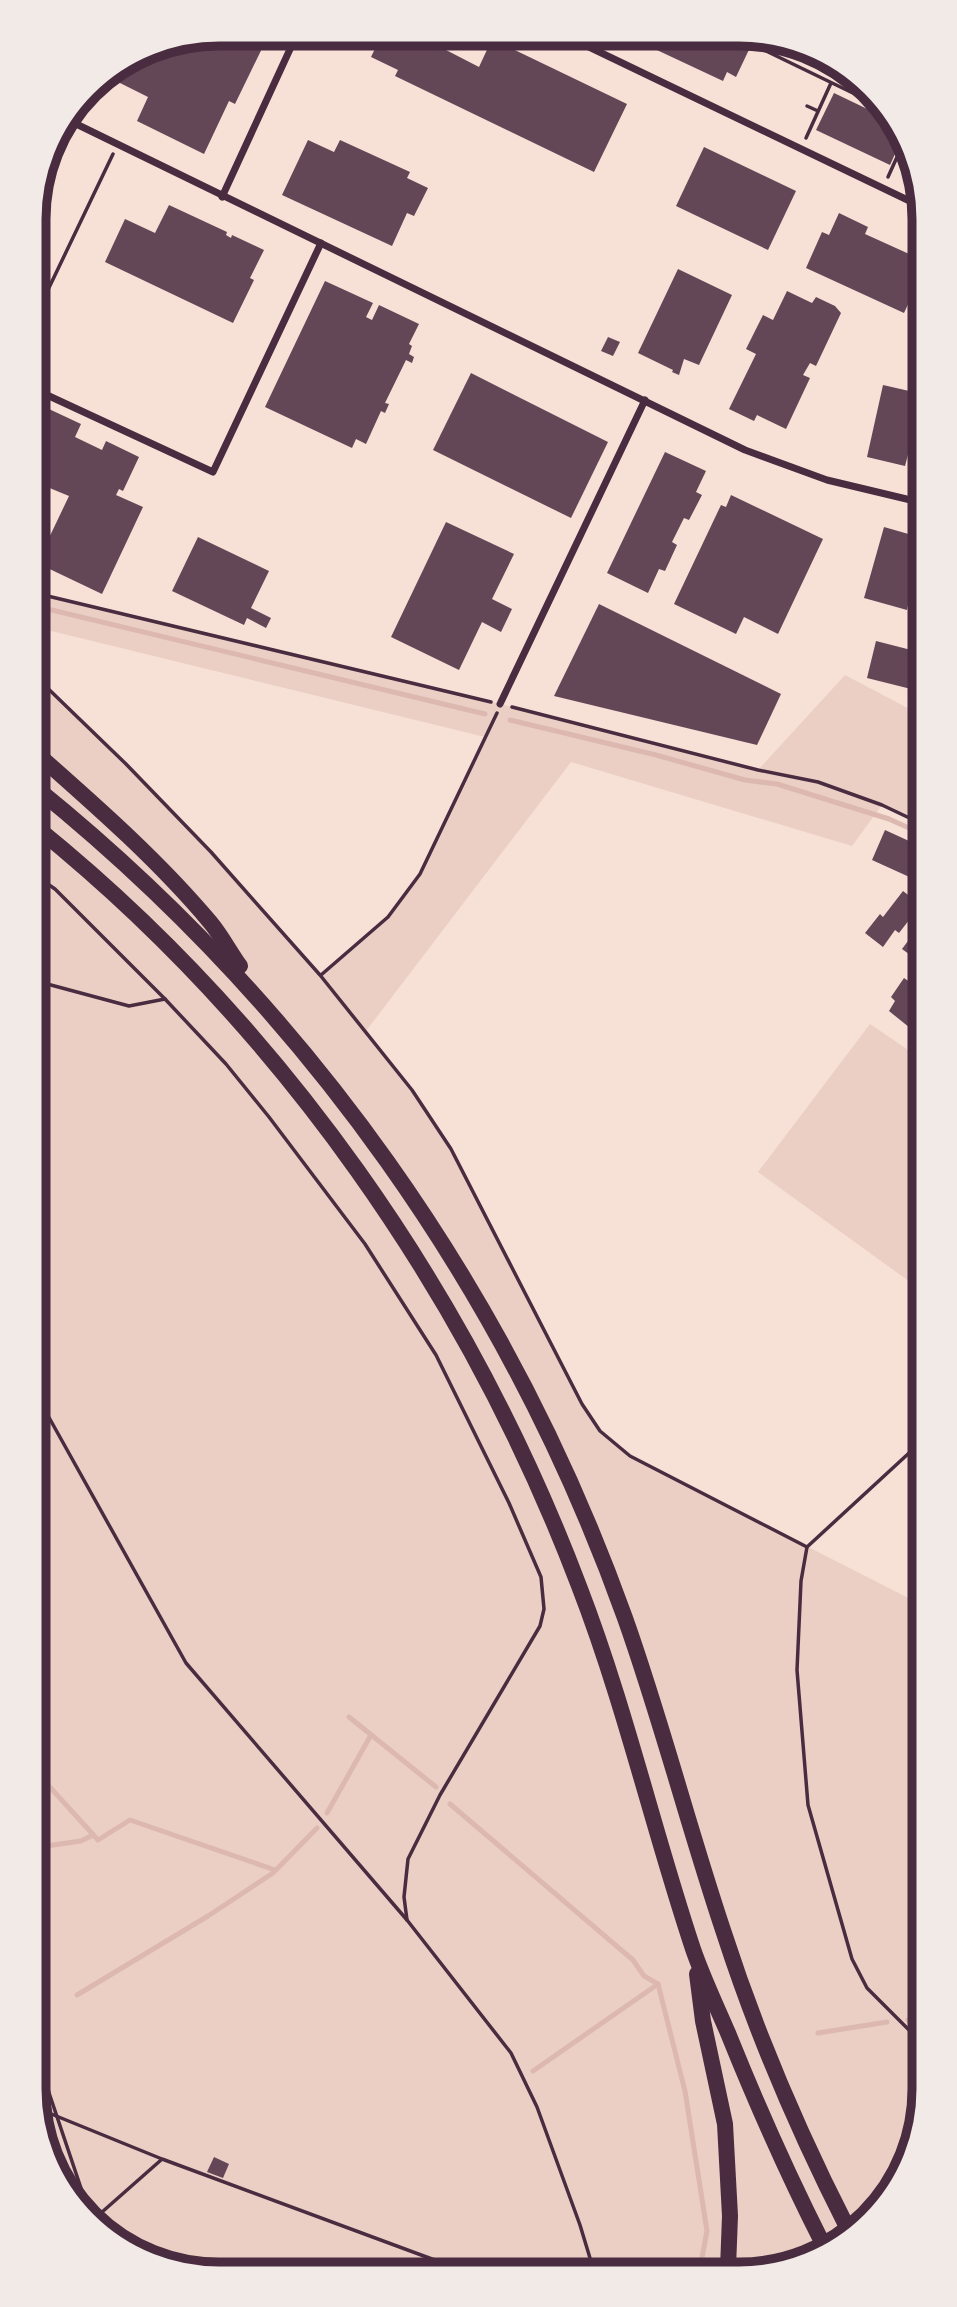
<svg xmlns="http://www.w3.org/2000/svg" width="957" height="2307" font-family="'Roboto Condensed',sans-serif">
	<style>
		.green { fill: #ebcfc5 }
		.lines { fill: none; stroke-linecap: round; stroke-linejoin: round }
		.stream { stroke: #dcb8b0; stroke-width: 5 }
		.building { fill: #644757 }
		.path { stroke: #4a2c40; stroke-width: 3.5 }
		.minor { stroke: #4a2c40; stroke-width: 7 }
		.motorway { stroke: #4a2c40; stroke-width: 16 }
		.rim { fill: none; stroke: #4a2c40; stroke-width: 9 }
	</style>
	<rect width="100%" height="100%" fill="#f7e1d7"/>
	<g class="green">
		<path d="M35,593L500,704L758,770L845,675L919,714L920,823L882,805L852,846L571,762L366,1031L412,1090L451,1149L582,1404L600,1431L630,1456L922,1605L923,2100L910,2159L878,2210L786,2268L183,2270L88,2220L39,2136L35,676L172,811L320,975L388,917L420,874L485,737L35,627Z"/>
		<path d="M870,1024L920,1058L921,1290L758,1172Z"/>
	</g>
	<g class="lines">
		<g class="stream">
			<path d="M35,606L485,714"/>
			<path d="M510,720L656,755L745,780L777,784L889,819L920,833"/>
			<path d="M349,1717L436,1787"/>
			<path d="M38,1774L98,1840L130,1820L275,1870"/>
			<path d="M450,1804L633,1960L644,1976L658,1984"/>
			<path d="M327,1813L371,1735"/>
			<path d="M39,1847L81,1841L93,1835"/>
			<path d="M77,1995L208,1916L273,1873L317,1828"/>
			<path d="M908,2020L923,2017"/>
			<path d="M818,2033L887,2022"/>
			<path d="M533,2071L658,1984L685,2091L707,2231L700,2268"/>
		</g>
	</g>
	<g class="building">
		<path d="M219,33L269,34L235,104L229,101L204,154L137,121L148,97L104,75L148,47Z"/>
		<path d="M382,34H415L479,67L492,39L627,104L594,172L395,76L398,70L371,57Z"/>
		<path d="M627,36L755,37L736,77L727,72L723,81Z"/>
		<path d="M834,93L884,117L900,143L890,165L816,130Z"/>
		<path d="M308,140L334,152L340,140L410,172L407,178L428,188L414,216L407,213L392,246L282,195Z"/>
		<path d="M704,147L796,191L768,250L676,206Z"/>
		<path d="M169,205L227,232L226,235L231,238L232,235L264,250L250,278L254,280L233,323L105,262L125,219L155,233Z"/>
		<path d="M839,213L868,227L865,234L918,258V283L904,313L806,268L822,232L829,235Z"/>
		<path d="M678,269L732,295L699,365L684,359L679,375L672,372L673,370L638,353Z"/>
		<path d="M325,281L373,303L366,317L372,320L379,305L419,324L409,344L412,346L409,354L414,357L412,363L406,360L385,403L389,404L385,413L381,411L366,444L356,439L352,448L265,407Z"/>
		<path d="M787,291L812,303L816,297L835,306L841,313L816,366L810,363L803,375L810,378L786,429L757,415L754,421L729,409L756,354L746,349L763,315L773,320Z"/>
		<path d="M608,337L620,342L613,356L601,351Z"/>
		<path d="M471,373L608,442L571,518L433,450Z"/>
		<path d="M883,385L918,393V449L910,447L905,466L867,457Z"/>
		<path d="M34,402L81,424L75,437L102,450L106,441L139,457L123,491L119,489L116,495L143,507L102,594L37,563L69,496L35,482Z"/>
		<path d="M665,452L706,471L696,492L702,495L689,520L684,518L672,542L677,545L665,571L659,569L648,593L607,573Z"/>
		<path d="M731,495L823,539L778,634L744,617L736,634L674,604L721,505L726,507Z"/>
		<path d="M35,496L45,502L35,523Z"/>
		<path d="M446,522L514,554L492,599L512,609L501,632L482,622L459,670L391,637Z"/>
		<path d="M884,527L919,537V607L908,605L907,610L864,598Z"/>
		<path d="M198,537L269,571L251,608L271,618L266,628L247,618L244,625L172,591Z"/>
		<path d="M599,604L781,694L757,745L554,696Z"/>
		<path d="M876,641L919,652V691L867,678Z"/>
		<path d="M885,830L920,846V873L916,880L872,860Z"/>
		<path d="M903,891L920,904V906L899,933L895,930L883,947L865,933L880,914L883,917Z"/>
		<path d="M920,925V962L902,949Z"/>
		<path d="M904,978L920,989V1036L889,1011L895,1001L891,997Z"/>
		<path d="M921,1329V1343L919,1346L912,1339Z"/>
		<path d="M214,2157L229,2164L223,2178L207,2172Z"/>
	</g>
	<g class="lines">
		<g class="path">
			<path d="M764,50L859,96L864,85"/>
			<path d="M807,106L818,111"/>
			<path d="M806,138L831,83"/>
			<path d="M888,177L902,146"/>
			<path d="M34,319L113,154"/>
			<path d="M35,593L491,702"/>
			<path d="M35,676L126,764L211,852L320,975L412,1090L451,1149L582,1404L600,1431L630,1456L807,1547"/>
			<path d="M512,707L758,770L818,782L882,805L920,823"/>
			<path d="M36,876L55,889L165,999L226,1064L269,1117L365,1244L436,1355L509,1503L541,1577L544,1609L540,1626L440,1795L408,1859L404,1897L407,1920"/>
			<path d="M321,975L388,917L420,874L497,713"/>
			<path d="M36,981L129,1006L165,999"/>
			<path d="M37,1396L186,1663L407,1920L511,2053L537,2107L580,2225L593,2268"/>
			<path d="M921,1442L807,1547L801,1581L797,1670L808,1805L852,1959L867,1988L909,2030L923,2041"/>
			<path d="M39,2063L92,2221"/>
			<path d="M39,2109L162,2159L459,2269"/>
			<path d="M93,2220L161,2160"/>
		</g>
		<g class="minor">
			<path d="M564,35L918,205"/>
			<path d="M66,119L745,450L827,480L919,502"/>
			<path d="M222,197L297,34"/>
			<path d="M34,389L213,472L321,243"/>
			<path d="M500,704L645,400"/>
		</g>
		<g class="motorway">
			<path d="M35,752C95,805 158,860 210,922C221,935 230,952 240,966"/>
			<path d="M35,787C305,1005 508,1291 625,1618C662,1722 689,1829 724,1933C757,2035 799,2133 848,2229"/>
			<path d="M36,827C280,1024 468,1293 579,1586C625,1705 653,1829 693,1949C703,1978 716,2005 728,2033C757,2105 788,2175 823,2244"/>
			<path d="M697,1974L703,2021L725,2124L730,2216L728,2268"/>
		</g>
	</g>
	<path d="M0 0H957V2307H0ZM219 46H739A173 173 0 0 1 912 219V2089A173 173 0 0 1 739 2262H219A173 173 0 0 1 46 2089V219A173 173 0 0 1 219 46Z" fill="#f1eae7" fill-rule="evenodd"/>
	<path class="rim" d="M219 46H739A173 173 0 0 1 912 219V2089A173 173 0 0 1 739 2262H219A173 173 0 0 1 46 2089V219A173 173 0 0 1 219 46Z"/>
</svg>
